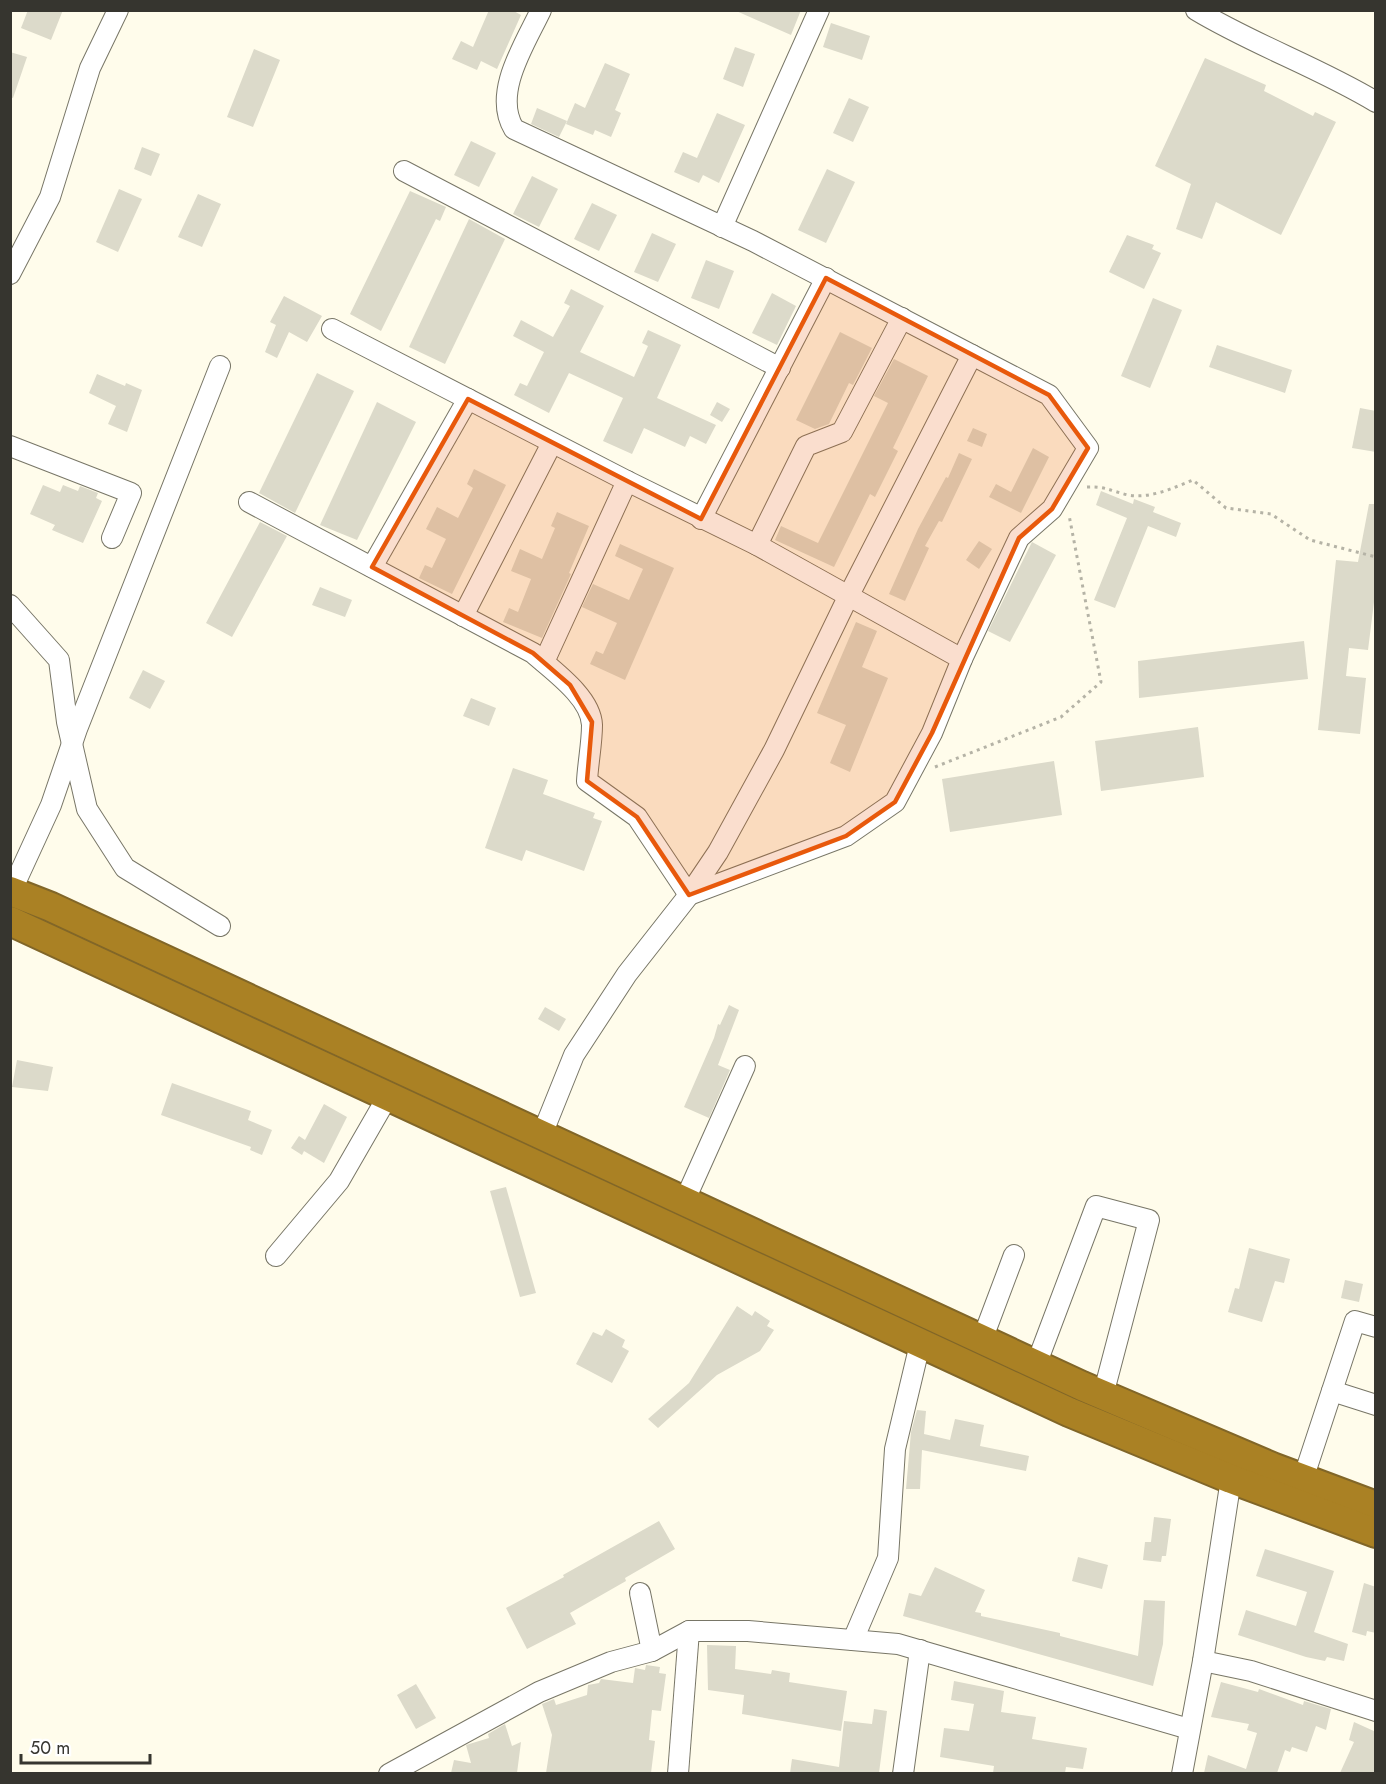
<svg xmlns="http://www.w3.org/2000/svg" width="1386" height="1784" font-family="Jost,sans-serif">
	<style>
		.building { fill: #dcdaca }
		.lines { fill: none; stroke-linecap: round; stroke-linejoin: round }
		.minor-casing { stroke: #787667; stroke-width: 22 }
		.highway-casing { stroke: #816628; stroke-width: 32 }
		.path { stroke: #b5b3a6; stroke-width: 3; stroke-dasharray: 3 4.5; stroke-linecap: butt }
		.minor { stroke: #fff; stroke-width: 20 }
		.highway { stroke: #aa8124; stroke-width: 28 }
		.marked { fill: #e8590c; fill-opacity: 0.2; stroke: #e8590c; stroke-width: 4.5; stroke-linejoin: round }
	</style>
	<rect width="100%" height="100%" fill="#fffceb"/>
	<g class="building">
		<path d="M28,10H63L51,40L21,28Z"/>
		<path d="M489,10H512L521,15L497,69L481,61L477,70L452,59L461,41L473,47Z"/>
		<path d="M734,10H801L791,35Z"/>
		<path d="M831,23L870,36L862,60L823,47Z"/>
		<path d="M735,47L755,54L743,87L723,79Z"/>
		<path d="M254,49L280,60L253,127L227,117Z"/>
		<path d="M10,52L27,57L13,98L10,97Z"/>
		<path d="M1205,58L1266,85L1264,91L1313,116L1315,112L1336,122L1281,235L1216,202L1202,239L1176,229L1191,184L1155,166Z"/>
		<path d="M605,63L630,74L615,110L621,113L611,137L595,130L593,135L566,124L575,103L585,108Z"/>
		<path d="M849,98L869,107L853,142L833,133Z"/>
		<path d="M537,108L567,121L559,137L531,124Z"/>
		<path d="M717,113L745,125L719,183L703,175L699,183L674,172L683,152L697,158Z"/>
		<path d="M471,141L496,153L479,187L454,175Z"/>
		<path d="M142,147L160,154L151,176L134,169Z"/>
		<path d="M827,169L855,182L826,243L798,230Z"/>
		<path d="M532,176L558,189L539,227L513,214Z"/>
		<path d="M119,189L142,199L118,252L96,242Z"/>
		<path d="M410,191L446,207L440,221L436,219L381,331L350,314Z"/>
		<path d="M198,194L221,204L202,247L178,237Z"/>
		<path d="M592,203L617,215L599,251L574,239Z"/>
		<path d="M469,219L505,239L445,364L409,347Z"/>
		<path d="M652,233L676,244L658,282L634,272Z"/>
		<path d="M1127,235L1154,245L1152,249L1161,253L1144,289L1109,272Z"/>
		<path d="M706,260L734,271L719,309L691,298Z"/>
		<path d="M571,289L604,306L580,352L634,377L648,346L642,343L648,330L681,345L657,398L716,425L706,444L690,436L685,447L644,428L632,454L603,441L623,398L569,373L549,413L514,395L520,383L527,386L544,352L513,336L521,320L553,337L570,306L564,303Z"/>
		<path d="M772,293L796,306L777,345L752,333Z"/>
		<path d="M284,296L322,316L307,342L289,332L277,358L265,352L276,325L270,322Z"/>
		<path d="M1153,298L1182,310L1150,388L1121,376Z"/>
		<path d="M840,332L872,348L853,385L849,383L829,424L815,429L796,420Z"/>
		<path d="M1217,345L1292,370L1285,393L1209,367Z"/>
		<path d="M894,359L928,376L893,448L898,451L875,497L870,494L834,567L775,540L781,526L818,543L888,403L874,396Z"/>
		<path d="M317,373L354,391L295,513L259,493Z"/>
		<path d="M97,374L125,386L126,383L142,390L127,432L108,424L116,406L89,393Z"/>
		<path d="M377,402L416,422L357,540L320,525Z"/>
		<path d="M717,402L730,409L722,422L710,415Z"/>
		<path d="M1360,408L1376,411V452L1352,448Z"/>
		<path d="M973,428L987,434L982,447L967,441Z"/>
		<path d="M1033,448L1049,457L1021,513L989,497L996,484L1011,492Z"/>
		<path d="M959,453L972,459L942,522L939,521L925,546L929,548L905,601L889,594L918,529L946,477L948,478Z"/>
		<path d="M474,469L506,485L452,594L419,578L425,565L432,568L446,539L426,529L437,507L458,518L473,488L467,484Z"/>
		<path d="M43,485L60,492L63,485L78,491L80,486L98,493L96,498L102,501L83,543L52,530L55,525L30,514Z"/>
		<path d="M1101,491L1133,504L1134,499L1155,507L1153,512L1181,523L1176,537L1148,526L1115,608L1094,600L1127,518L1096,505Z"/>
		<path d="M1369,504H1376V586L1368,650L1349,648L1346,676L1366,678L1360,734L1318,730L1336,560L1358,562Z"/>
		<path d="M557,512L589,526L569,573L571,574L542,638L503,622L509,608L518,612L531,579L511,571L520,549L542,559L555,528L551,526Z"/>
		<path d="M260,522L287,536L232,637L206,623Z"/>
		<path d="M979,541L992,549L979,569L966,560Z"/>
		<path d="M1032,542L1056,555L1010,642L988,631Z"/>
		<path d="M620,544L674,568L625,680L590,664L596,651L603,654L617,623L582,607L593,584L629,600L643,569L615,556Z"/>
		<path d="M320,587L352,600L345,617L312,605Z"/>
		<path d="M856,622L877,631L862,667L888,678L850,772L830,763L846,725L817,713Z"/>
		<path d="M1304,641L1308,679L1139,698L1138,661Z"/>
		<path d="M143,670L165,681L150,709L129,698Z"/>
		<path d="M471,698L496,708L489,726L463,716Z"/>
		<path d="M1198,727L1204,777L1101,791L1095,741Z"/>
		<path d="M1054,761L1062,815L950,832L942,779Z"/>
		<path d="M513,768L548,780L543,794L595,813L593,818L602,821L584,871L526,850L522,861L485,848Z"/>
		<path d="M729,1005L739,1010L718,1065L730,1070L709,1118L684,1107L714,1038L718,1024L720,1025Z"/>
		<path d="M545,1007L566,1019L559,1031L538,1019Z"/>
		<path d="M17,1060L53,1067L48,1091L12,1087Z"/>
		<path d="M172,1083L251,1111L248,1120L272,1130L262,1155L250,1150L251,1147L161,1115Z"/>
		<path d="M324,1104L347,1117L324,1163L304,1151L302,1155L291,1148L299,1136L305,1140Z"/>
		<path d="M506,1187L536,1293L520,1297L490,1191Z"/>
		<path d="M1249,1248L1290,1259L1284,1283L1275,1281L1262,1322L1228,1312L1235,1288L1239,1289Z"/>
		<path d="M1345,1280L1363,1284L1359,1302L1341,1298Z"/>
		<path d="M737,1306L752,1316L755,1311L770,1321L767,1326L774,1330L760,1351L717,1375L658,1428L648,1419L689,1383Z"/>
		<path d="M606,1329L625,1340L622,1347L629,1351L612,1383L576,1364L593,1332L602,1336Z"/>
		<path d="M917,1410L926,1411L924,1434L950,1440L955,1419L984,1425L980,1446L1029,1456L1026,1471L922,1450L920,1489H906L911,1432Z"/>
		<path d="M1154,1517L1171,1519L1166,1556H1162L1161,1562L1143,1560L1145,1542H1151Z"/>
		<path d="M659,1521L675,1549L625,1578L626,1581L570,1613L576,1624L527,1649L506,1608L564,1577L563,1575Z"/>
		<path d="M1265,1549L1334,1571L1314,1632L1348,1644L1344,1661L1327,1657L1325,1661L1306,1657L1238,1635L1246,1610L1296,1626L1307,1592L1256,1576Z"/>
		<path d="M1078,1557L1108,1565L1102,1589L1072,1581Z"/>
		<path d="M935,1567L985,1590L975,1612L981,1613V1616L1060,1633V1636L1138,1656L1144,1600L1165,1601L1163,1644L1153,1686L903,1616L909,1593L921,1596Z"/>
		<path d="M1364,1583L1376,1587V1633L1367,1631L1366,1636L1352,1632Z"/>
		<path d="M707,1645L736,1646L735,1669L771,1674L772,1670L790,1673L789,1682L847,1691L841,1731L742,1714L744,1695L708,1690Z"/>
		<path d="M646,1665L660,1667L659,1673L666,1674L661,1711L652,1710L649,1740L655,1741L651,1773H546L552,1735L542,1704L554,1699L556,1705L587,1695L588,1685L599,1683L601,1679L633,1683L635,1668L645,1670Z"/>
		<path d="M954,1681L1004,1691L1001,1712L1036,1717L1032,1739L1087,1748L1083,1769L1066,1767L1065,1773H993L994,1766L940,1757L944,1728L969,1731L974,1704L951,1700Z"/>
		<path d="M1221,1682L1258,1692L1259,1689L1303,1705L1304,1701L1331,1709L1326,1730L1316,1726L1307,1752L1292,1747L1290,1752L1285,1750L1277,1773H1204L1208,1755L1246,1769L1257,1733L1247,1730L1249,1724L1211,1717Z"/>
		<path d="M416,1684L436,1718L416,1729L397,1695Z"/>
		<path d="M874,1709L887,1711L879,1773H790L792,1759L839,1767L844,1721L872,1724Z"/>
		<path d="M1354,1722L1376,1732V1773H1340L1354,1742L1349,1740Z"/>
		<path d="M505,1724L512,1746L521,1742L517,1773H451L454,1760L471,1763L466,1745L489,1738L488,1734Z"/>
	</g>
	<g class="lines">
		<g class="minor-casing">
			<g id="minor">
				<path d="M1196,10C1254,45 1318,67 1376,102"/>
				<path d="M404,171L780,368"/>
				<path d="M722,227L819,10"/>
				<path d="M10,274L50,197L90,68L118,10"/>
				<path d="M10,446L131,493L112,538"/>
				<path d="M249,502L533,653C552,670 591,697 592,725C592,743 588,763 587,781L637,817L689,895L846,836L895,802L932,733L962,659L757,545L627,481L332,329"/>
				<path d="M701,519L826,278"/>
				<path d="M757,545L806,446L842,432L902,318"/>
				<path d="M372,567L468,399"/>
				<path d="M10,605L59,660L67,722L87,809L125,868L220,926"/>
				<path d="M463,616L552,443"/>
				<path d="M962,659L1019,538L1052,509L1088,448L1049,395L972,355"/>
				<path d="M544,662L627,481"/>
				<path d="M11,892L51,805L77,729L220,366"/>
				<path d="M541,1137L574,1055L627,974L689,895L718,852L774,750L849,595L972,355L753,241L514,129C492,93 525,44 541,10"/>
				<path d="M684,1202L745,1066"/>
				<path d="M276,1256L339,1181L388,1096"/>
				<path d="M982,1340L1014,1255"/>
				<path d="M1036,1365L1096,1206L1149,1220L1103,1395"/>
				<path d="M1332,1391L1376,1405"/>
				<path d="M1303,1479L1355,1321L1376,1327"/>
				<path d="M640,1593L652,1651"/>
				<path d="M853,1640L888,1558L895,1449L920,1344"/>
				<path d="M1203,1661L1251,1671L1376,1711"/>
				<path d="M389,1774L539,1692L611,1662L652,1651L689,1631H748L898,1644L1189,1729"/>
				<path d="M678,1774L689,1631"/>
				<path d="M903,1774L920,1650"/>
				<path d="M1182,1774L1203,1661L1231,1479"/>
			</g>
		</g>
		<g class="highway-casing">
			<g id="highway">
				<path d="M10,891L51,907L1082,1386L1272,1467L1376,1506"/>
				<path d="M10,921L1069,1412L1231,1479L1376,1533"/>
			</g>
		</g>
		<g class="path">
			<path d="M1087,487C1105,486 1111,491 1128,495C1150,499 1173,488 1193,480L1226,508L1271,514L1310,540L1376,557"/>
			<path d="M935,767L1061,717L1101,682L1069,515"/>
		</g>
		<use href="#minor" class="minor"/>
		<use href="#highway" class="highway"/>
	</g>
	<path class="marked" d="M826,278L1049,395L1088,448L1052,509L1019,538L932,733L895,802L846,836L689,895L637,817L587,781L592,722L570,685L533,653L372,567L468,399L701,519Z"/>
	<rect width="1386" height="1784" fill="none" stroke="#36352f" stroke-width="24"/>
	<path d="M21 1754v9h129v-9" fill="none" stroke="#36352f" stroke-width="3"/>
	<text x="30" y="1754" font-size="18" fill="#36352f" stroke="#ffffff" stroke-width="4.5" paint-order="stroke">50 m</text>
</svg>
